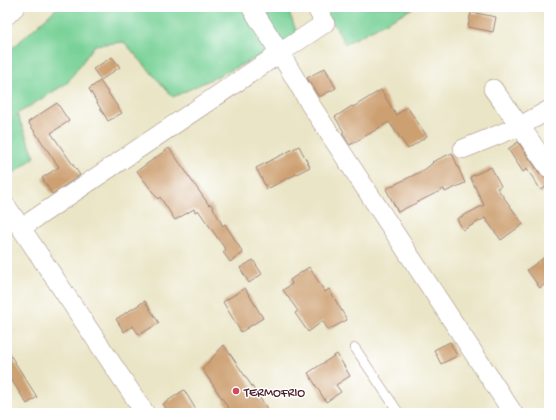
<svg xmlns="http://www.w3.org/2000/svg" width="556" height="420" font-family="'Gochi Hand',sans-serif">
	<style>
		.green { fill: #78d197; stroke: #617861 }
		.building { fill: #cda072 }
		.lines { fill: none; stroke-linecap: round; stroke-linejoin: round }
		.lane-casing { stroke: #9a8278; stroke-width: 10 }
		.street-casing { stroke: #9a8278; stroke-width: 20 }
		.lane { stroke: #fff; stroke-width: 9 }
		.street { stroke: #fff; stroke-width: 19 }
		.poi-dot { fill: #d1495b; stroke: #fff; stroke-width: 1.5 }
		.labels { text-anchor: middle; stroke-width: 3; stroke-linejoin: round; paint-order: stroke }
		.poi-label { font-size: 13px; fill: #4a1f2b; stroke: #fff; text-anchor: start }
	</style>
	<rect width="100%" height="100%" fill="#fff"/>
	<filter id="ink" filterUnits="userSpaceOnUse"><feTurbulence type="fractalNoise" baseFrequency=".025" numOctaves="2"/><feDisplacementMap in="SourceGraphic" scale="8" xChannelSelector="R" yChannelSelector="G"/><feConvolveMatrix kernelMatrix="1 2 1 2 8 2 1 2 1" color-interpolation-filters="sRGB"/></filter>
	<filter id="wash" filterUnits="userSpaceOnUse"><feTurbulence type="fractalNoise" baseFrequency=".012" numOctaves="4" result="noise"/><feDisplacementMap in="SourceGraphic" scale="16" xChannelSelector="R" yChannelSelector="G"/><feGaussianBlur stdDeviation="0.9" result="paint"/><feColorMatrix in="noise" values="0 0 0 0 0 0 0 0 0 0 0 0 0 0 0 0 0 1.4 0 .05"/><feComposite in="paint" operator="in"/></filter>
	<g filter="url(#wash)">
		<rect width="100%" height="100%" fill="#eae5c6"/>
		<g class="green">
			<path d="M58,7H287L299,38L173,97L124,42L95,45L67,83L17,114L35,157L7,178V53Z"/>
			<path d="M324,7H415L345,44Z"/>
		</g>
		<g id="blocks">
			<g class="building">
				<path d="M471,12L496,17L493,32L468,27Z"/>
				<path d="M112,57L120,67L101,80L93,69Z"/>
				<path d="M325,68L336,88L319,97L307,78Z"/>
				<path d="M100,81L122,113L108,121L89,89Z"/>
				<path d="M381,90L396,115L407,107L427,136L408,149L389,122L350,145L342,133L344,132L335,117L352,106L353,107Z"/>
				<path d="M57,103L69,121L51,133L80,175L52,194L42,178L59,167L28,122Z"/>
				<path d="M518,142L540,174L544,178L549,179V185L541,190L527,169L523,172L508,149Z"/>
				<path d="M299,146L310,167L267,189L256,168Z"/>
				<path d="M169,148L187,173V174L209,205L211,204L223,226L225,224L235,240L243,253L230,262L223,252L226,250L198,210L195,212L194,209L175,220L160,197L158,199L137,171Z"/>
				<path d="M452,153L465,183L445,192L444,189L398,212L386,189L424,170L433,163L432,162Z"/>
				<path d="M491,167L501,186L497,188L523,224L501,240L485,218L463,230L457,219L484,205L470,177Z"/>
				<path d="M549,254V281L540,288L527,270Z"/>
				<path d="M253,260L262,274L249,283L240,268Z"/>
				<path d="M309,267L325,292L329,289L347,320L328,330L323,321L308,332L295,313L298,311L283,290L292,284L290,280Z"/>
				<path d="M245,288L263,318L241,332L223,302Z"/>
				<path d="M145,301L159,323L139,335L133,326L124,332L116,319Z"/>
				<path d="M450,342L457,356L441,364L434,350Z"/>
				<path d="M224,345L270,413H232L202,369Z"/>
				<path d="M7,350L37,397L27,404L7,373Z"/>
				<path d="M337,354L350,376L336,385L341,392L326,402L308,373Z"/>
				<path d="M184,390L198,413H169L163,404Z"/>
			</g>
		</g>
	</g>
	<g filter="url(#ink)">
		<use href="#blocks" fill-opacity="0" stroke="#9a8278" stroke-width="1"/>
		<g class="lines">
			<g class="lane-casing">
				<path id="lane" d="M355,348L399,413"/>
			</g>
			<g class="street-casing">
				<g id="street">
					<path d="M316,7L325,23L280,53L310,104L513,413"/>
					<path d="M7,15L15,7"/>
					<path d="M493,89L520,126L549,168"/>
					<path d="M463,149L520,126L549,110"/>
					<path d="M7,207L145,413"/>
					<path d="M21,228L280,53L251,7"/>
				</g>
			</g>
			<use href="#lane" class="lane"/>
			<use href="#street" class="street"/>
		</g>
	</g>
	<circle class="poi-dot" cx="236" cy="391" r="4"/>
	<g class="labels">
		<g class="poi-label">
			<text x="244" y="396">TERMOFRIO</text>
		</g>
	</g>
	<rect width="556" height="420" fill="none" stroke="#fff" stroke-width="24"/>
</svg>
